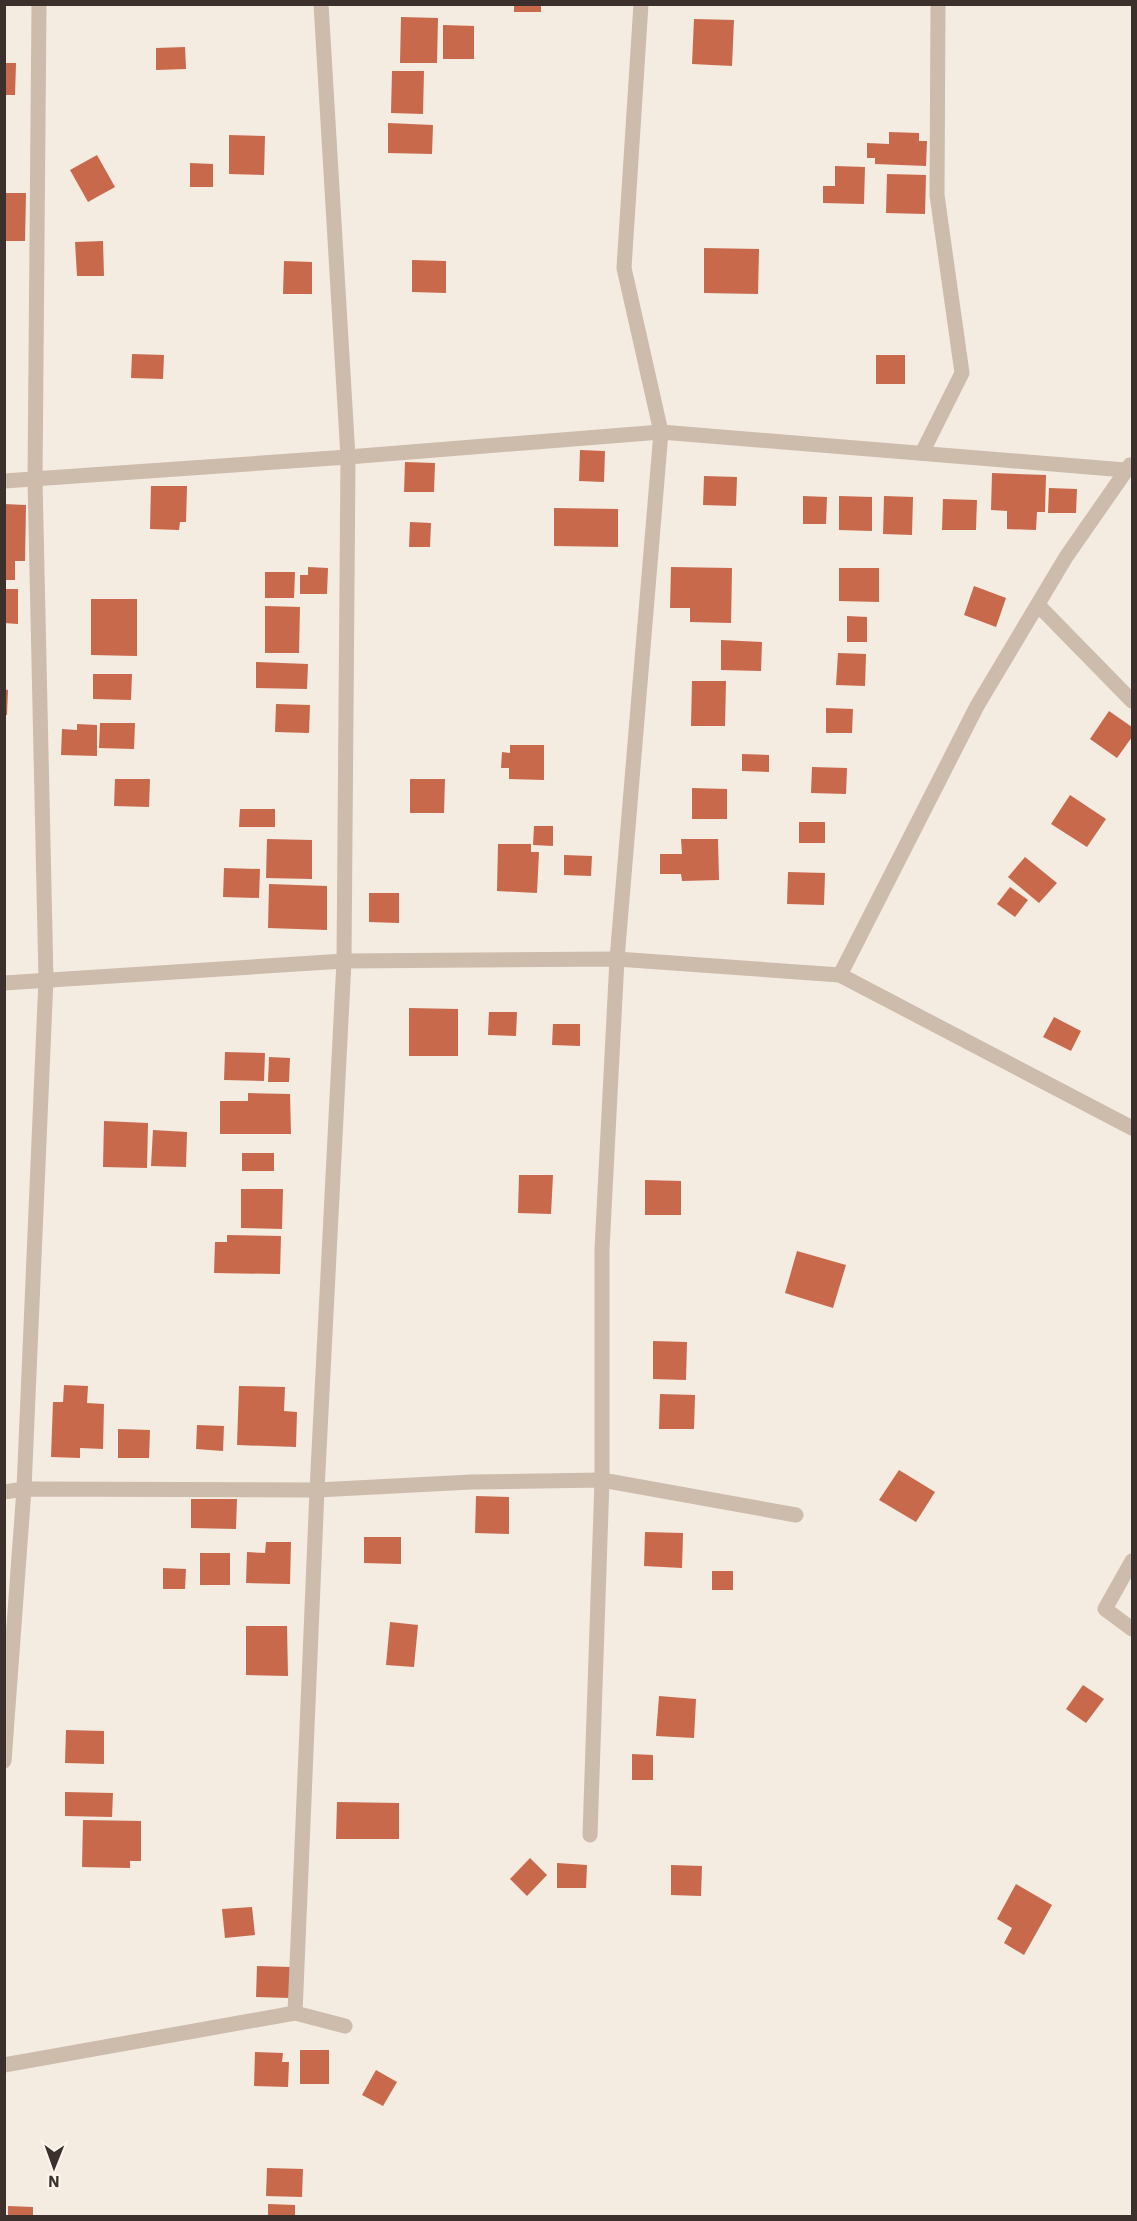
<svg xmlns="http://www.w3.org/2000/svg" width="1137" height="2221" font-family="'IBM Plex Sans',sans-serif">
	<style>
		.building { fill: #c8694b }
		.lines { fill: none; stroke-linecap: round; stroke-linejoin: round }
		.street { stroke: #cdbbac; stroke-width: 15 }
	</style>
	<rect width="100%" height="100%" fill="#f4ebe1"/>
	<g class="building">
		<rect x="514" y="4" width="27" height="8"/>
		<path d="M401,17L438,18L437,63H400Z"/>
		<path d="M694,19L734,20L732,66L692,64Z"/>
		<path d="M443,25L474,26V59H443Z"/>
		<path d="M185,47L186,69L156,70V48Z"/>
		<path d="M4,63H16L15,95H4Z"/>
		<path d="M392,71H424L423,114L391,113Z"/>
		<path d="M388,123L433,125L432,154L388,153Z"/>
		<path d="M889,132L919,133V141H927L926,166L875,164V158H867V143L889,144Z"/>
		<path d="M229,135L265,136L264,175L229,174Z"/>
		<path d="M97,155L115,187L88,202L70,170Z"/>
		<path d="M190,163L213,164V187H190Z"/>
		<path d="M835,166L865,167L864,204L823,203V186H835Z"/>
		<path d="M887,174L926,175L925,214L886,213Z"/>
		<path d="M4,193H26L25,241H4Z"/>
		<path d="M103,241L104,276H77L75,242Z"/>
		<path d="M704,248L759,249L758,294L704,293Z"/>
		<path d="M412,260L446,261V293L412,292Z"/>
		<path d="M284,261L312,262V294H283Z"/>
		<path d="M132,354L164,355L163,379L131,378Z"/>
		<rect x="876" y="355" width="29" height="29"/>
		<path d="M580,450L605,451L604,482L579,481Z"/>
		<path d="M405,462L435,463L434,492H404Z"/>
		<path d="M992,473L1046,475L1045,512H1037L1036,530L1007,529V511L991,510Z"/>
		<path d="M704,476L737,477L736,506L703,505Z"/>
		<path d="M151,486H187L186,522H180L179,530L150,529Z"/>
		<path d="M1049,488L1077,489L1076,513H1048Z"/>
		<path d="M803,496L827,497L826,524H803Z"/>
		<path d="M839,496L872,497V531L839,530Z"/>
		<path d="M884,496L913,497L912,535L883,534Z"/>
		<path d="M943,499L977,500L976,530H942Z"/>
		<path d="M4,504L26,505L25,561H15V580H4Z"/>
		<path d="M554,508L618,509V547L554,546Z"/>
		<path d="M410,522L431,523L430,547H409Z"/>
		<path d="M308,567L328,568L327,594H300V575H308Z"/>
		<path d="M671,567L732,568L731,623L690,622V608H670Z"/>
		<path d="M839,568H879V602L839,601Z"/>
		<path d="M265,572H295L294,598H265Z"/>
		<path d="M974,586L1006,598L996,627L964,615Z"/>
		<path d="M4,589H18V624L4,623Z"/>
		<path d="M91,599H137V656L91,655Z"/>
		<path d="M265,606L300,607L299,653H265Z"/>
		<path d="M847,616L867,617V642H847Z"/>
		<path d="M721,640L762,642L761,671L721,670Z"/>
		<path d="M838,653L866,654L865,686L836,685Z"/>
		<path d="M256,662L308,664L307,689L256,688Z"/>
		<path d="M93,674H132L131,700L93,699Z"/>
		<path d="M692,681H726L725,726H691Z"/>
		<path d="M4,689L8,690L7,715H4Z"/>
		<path d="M276,704L310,705L309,733L275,732Z"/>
		<path d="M826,708L853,709L852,733H826Z"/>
		<path d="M1109,711L1132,727V737L1117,758L1090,739Z"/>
		<path d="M100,723H135L134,749L99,748Z"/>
		<path d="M77,724L97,725V756L61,755L62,729L77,730Z"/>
		<path d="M510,745H544V780L509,779V768H501L502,752L510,753Z"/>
		<path d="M742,754L769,755V772L742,771Z"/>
		<path d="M812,767L847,768L846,794L811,793Z"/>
		<path d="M115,779H150L149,807L114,806Z"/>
		<path d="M410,779H445L444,813H410Z"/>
		<path d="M692,788L727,789V819H692Z"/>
		<path d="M1070,795L1106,819L1087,847L1051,824Z"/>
		<path d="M240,809H275V827H239Z"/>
		<rect x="799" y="822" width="26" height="21"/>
		<path d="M534,826H553V846L533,845Z"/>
		<path d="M267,839L312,840V879L266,878Z"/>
		<path d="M681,839H718L719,880L682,881L681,874H660V854H682Z"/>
		<path d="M498,844H531V852H539L537,893L497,891Z"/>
		<path d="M564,855L592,856L591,876L564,875Z"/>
		<path d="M1025,857L1057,883L1039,903L1008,877Z"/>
		<path d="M224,868L260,869L259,898L223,897Z"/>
		<path d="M788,872L825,873L824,905L787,904Z"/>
		<path d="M269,884L327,886V930L268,928Z"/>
		<path d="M1010,887L1028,900L1015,917L997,904Z"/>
		<path d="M369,893H399V923L369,922Z"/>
		<path d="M409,1008L458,1009V1056H409Z"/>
		<path d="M489,1012H517L516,1036L488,1035Z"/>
		<path d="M1054,1017L1081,1031L1071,1051L1043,1037Z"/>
		<path d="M553,1024H580V1046L552,1045Z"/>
		<path d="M225,1052L265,1053L264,1081L224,1080Z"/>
		<path d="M269,1057L290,1058L289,1082H268Z"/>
		<path d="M248,1093L290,1094L291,1134H220V1101H248Z"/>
		<path d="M104,1121L148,1123L147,1168L103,1167Z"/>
		<path d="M153,1130L187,1132L186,1167L151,1166Z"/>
		<rect x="242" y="1153" width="32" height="18"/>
		<path d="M519,1175H553L551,1214L518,1213Z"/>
		<path d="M645,1180L681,1181V1215H645Z"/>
		<path d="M241,1189H283L282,1229L241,1228Z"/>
		<path d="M227,1235L281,1236L280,1274L214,1273L215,1242H227Z"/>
		<path d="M797,1251L846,1265L833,1308L785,1293Z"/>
		<path d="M653,1341L687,1342L686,1380L653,1379Z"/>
		<path d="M64,1385L88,1386L87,1403L104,1404L103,1449L80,1448V1458L51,1457L53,1402H63Z"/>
		<path d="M239,1386L285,1387L284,1411L297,1412L296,1447L237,1445Z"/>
		<path d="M660,1394L695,1395L694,1429H659Z"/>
		<path d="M197,1425L224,1426L223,1451L196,1449Z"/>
		<path d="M118,1429L150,1430L149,1458H118Z"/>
		<path d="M899,1470L935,1492L916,1522L879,1500Z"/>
		<path d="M476,1496L509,1497V1534L475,1533Z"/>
		<path d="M191,1499H237L236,1529L191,1528Z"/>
		<path d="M645,1532L683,1533L682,1568L644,1566Z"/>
		<path d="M364,1537H401V1564L364,1563Z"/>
		<path d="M266,1542H291L290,1584L246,1583L247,1552L265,1553Z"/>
		<rect x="200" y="1553" width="30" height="32"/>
		<path d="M163,1568L186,1569L185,1589H163Z"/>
		<rect x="712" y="1571" width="21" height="19"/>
		<path d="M390,1622L418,1625L414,1667L386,1665Z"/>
		<path d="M246,1626H287L288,1676L246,1675Z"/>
		<path d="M1083,1685L1104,1699L1086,1723L1066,1709Z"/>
		<path d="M659,1696L696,1699L694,1738L656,1736Z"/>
		<path d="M66,1730L104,1731V1764L65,1763Z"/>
		<path d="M632,1754L653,1755V1780H632Z"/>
		<path d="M65,1792L113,1793L112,1817L65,1816Z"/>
		<path d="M337,1802L399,1803V1839H336Z"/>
		<path d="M83,1820L141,1821V1861H130V1868L82,1867Z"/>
		<path d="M530,1858L547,1875L527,1896L510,1879Z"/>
		<path d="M557,1863L587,1865L586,1888H557Z"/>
		<path d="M671,1865L702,1866L701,1896L671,1895Z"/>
		<path d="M1016,1884L1052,1905L1024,1955L1004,1943L1012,1928L997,1919Z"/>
		<path d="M252,1907L255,1935L225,1938L222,1909Z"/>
		<path d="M257,1966L290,1967V1998L256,1997Z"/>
		<rect x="300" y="2050" width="29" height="34"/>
		<path d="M255,2052L283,2053L282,2062H289L288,2087L254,2086Z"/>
		<path d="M376,2070L397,2082L383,2106L362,2095Z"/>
		<path d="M267,2168L303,2169L302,2197L266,2196Z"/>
		<path d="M268,2204L295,2205V2216H268Z"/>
		<path d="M8,2206L33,2207V2216H8Z"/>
	</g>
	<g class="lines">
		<g class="street">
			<path d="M922,453L962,373L937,195L938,4"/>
			<path d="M4,481L348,457L661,432L1125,470"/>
			<path d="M1038,605L1132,701"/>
			<path d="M840,975L977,706L1066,557L1130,465"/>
			<path d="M4,983L344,961L617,959L840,975L1132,1128"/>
			<path d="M4,1492L24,1489L317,1490L471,1482L602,1480L796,1515"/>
			<path d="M1132,1561L1105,1609L1132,1629"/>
			<path d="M4,1761L24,1489L46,979L35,480L39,4"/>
			<path d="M590,1835L602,1480V1249L617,959L661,432L624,268L641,4"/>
			<path d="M295,2013L317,1490L344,961L348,457L321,4"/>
			<path d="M4,2065L295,2013L345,2026"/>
		</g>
	</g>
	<rect width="1137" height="2221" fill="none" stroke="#3b302b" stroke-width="12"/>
	<g transform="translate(54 2167) rotate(181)" stroke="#fbf5ee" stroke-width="4.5" paint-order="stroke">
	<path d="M0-4.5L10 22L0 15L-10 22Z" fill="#3b302b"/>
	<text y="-9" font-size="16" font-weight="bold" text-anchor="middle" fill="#3b302b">N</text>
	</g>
</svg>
